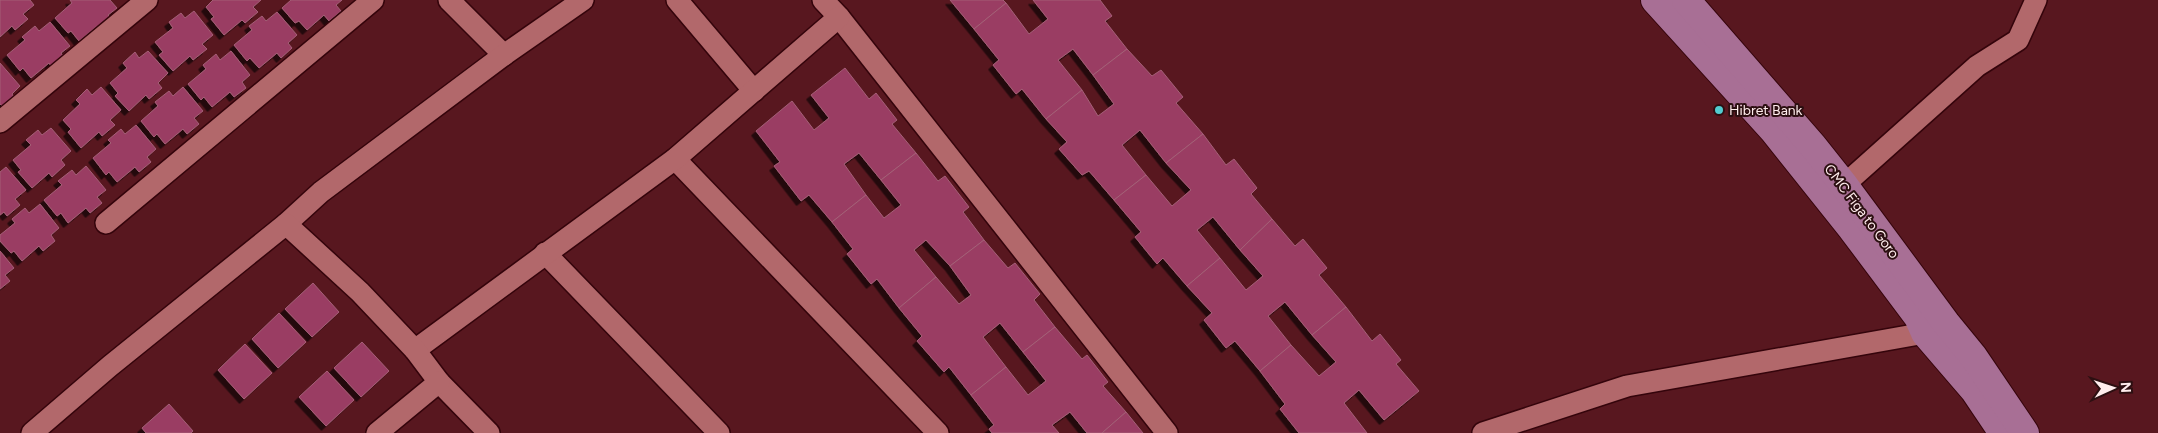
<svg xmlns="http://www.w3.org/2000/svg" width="2158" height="433" font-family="Figtree,sans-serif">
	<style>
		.building { fill: #9a3e63; stroke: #a45f77; filter: url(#shadow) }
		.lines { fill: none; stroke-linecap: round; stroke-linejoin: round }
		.street-casing { stroke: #34040b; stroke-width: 24 }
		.primary-casing { stroke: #34040b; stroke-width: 30 }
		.street { stroke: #b2686b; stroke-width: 21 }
		.primary { stroke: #a86f95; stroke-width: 28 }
		.poi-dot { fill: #52ccd0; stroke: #2c0f11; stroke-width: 2 }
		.labels { text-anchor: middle; stroke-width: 4; stroke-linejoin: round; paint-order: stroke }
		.poi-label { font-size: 14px; fill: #ffeded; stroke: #2c0f11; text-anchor: start }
		.street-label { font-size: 14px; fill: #ffeded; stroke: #2c0f11 }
	</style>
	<defs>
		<filter id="shadow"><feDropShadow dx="-4.5" dy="4.5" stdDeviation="0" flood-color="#0009"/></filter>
	</defs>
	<rect width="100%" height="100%" fill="#58171f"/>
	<g class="building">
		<path d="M0,0H30L34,5L23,14L28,19L15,30L12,26L0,37Z"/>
		<path d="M70,0H110L117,8L108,15L113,21L101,31L97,26L79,41L71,31L68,33L55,18L72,3Z"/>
		<path d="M213,0H261L253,7L258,12L245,23L242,20L224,35L211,19L214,17L206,7Z"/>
		<path d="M291,0H342L336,5L341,11L329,21L324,15L307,30L299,21L295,23L282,8Z"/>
		<path d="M950,0H1003L1006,3L974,29Z"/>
		<path d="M1033,0H1100L1112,16L1105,21L1127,49L1093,75L1073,49L1058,60L1082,90L1046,119L1022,89L1016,94L993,65L999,60L974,29L1006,3L1029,34L1048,19Z"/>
		<path d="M194,11L213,35L202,44L207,49L193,60L190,56L173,71L159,55L163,52L155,42L173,28L169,22L181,13L185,18Z"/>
		<path d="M277,12L297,35L288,43L292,48L281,58L277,53L259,68L250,58L247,61L234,45L252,30L249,26L262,16L266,21Z"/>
		<path d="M50,22L70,46L61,53L65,59L53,69L49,63L31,78L23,68L20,71L7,55L25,40L22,37L35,26L39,31Z"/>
		<path d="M1127,49L1152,76L1161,70L1183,97L1176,103L1203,134L1166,163L1140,130L1122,145L1146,175L1114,200L1089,171L1082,175L1059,149L1067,142L1046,119L1082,90L1098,116L1114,104L1093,75Z"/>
		<path d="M148,51L168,73L158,83L162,88L149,99L146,95L129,111L115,96L118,93L110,83L127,68L123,63L135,52L139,58Z"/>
		<path d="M231,51L250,75L242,82L246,88L234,97L230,92L212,107L204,97L201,100L188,84L206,69L203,65L216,54L220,60Z"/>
		<path d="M0,63L20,86L12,94L16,100L5,109L0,104Z"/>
		<path d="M845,68L869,99L876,93L897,120L892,124L916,153L881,180L859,153L844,164L866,195L832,222L809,195L801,201L774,166L780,162L756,131L792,101L814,130L829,118L811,95Z"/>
		<path d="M101,87L121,110L110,120L115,125L102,136L99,132L81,148L68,132L71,129L63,120L80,104L76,100L87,89L92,95Z"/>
		<path d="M183,87L203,111L194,118L199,124L187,134L183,129L165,144L157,134L154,137L141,121L158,106L155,102L169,91L173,96Z"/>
		<path d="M136,125L156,149L147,157L151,162L139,172L135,167L117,182L109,172L106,175L93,158L111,143L108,140L121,129L125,134Z"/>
		<path d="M51,128L71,151L61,160L65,165L52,177L49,173L32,188L18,172L21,170L13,160L31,145L26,140L38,130L42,135Z"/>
		<path d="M1203,134L1226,165L1234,159L1257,188L1251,194L1272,219L1240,250L1213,217L1197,230L1220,258L1187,286L1163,258L1157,264L1135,237L1141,232L1114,200L1146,175L1172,206L1191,190L1166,163Z"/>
		<path d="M916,153L938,181L945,176L969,207L963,212L984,240L950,266L926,240L914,250L936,277L899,308L877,279L871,284L847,254L853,249L832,222L866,195L884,218L901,205L881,180Z"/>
		<path d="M86,166L106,190L97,197L102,203L90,213L86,208L68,223L61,213L57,216L44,200L62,185L58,181L72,170L76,175Z"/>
		<path d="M6,167L26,190L15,199L20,205L7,216L4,212L0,215V172Z"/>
		<path d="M40,204L59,228L51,235L55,241L43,251L39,246L22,261L14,251L11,253L0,241V235L15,223L12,219L25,208L29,213Z"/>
		<path d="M1272,219L1295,246L1303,239L1327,268L1319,275L1346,307L1312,335L1285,302L1268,316L1291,345L1260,371L1235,341L1226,348L1204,320L1212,313L1187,286L1220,258L1246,290L1263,276L1240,250Z"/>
		<path d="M984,240L1008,268L1015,263L1040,294L1034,300L1055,327L1023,352L1000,323L983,337L1006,367L971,395L949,367L944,372L917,341L922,336L899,308L936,277L959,304L971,295L950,266Z"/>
		<path d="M0,251L14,268L5,275L10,281L0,289Z"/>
		<path d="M313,283L339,312L312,337L285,309Z"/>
		<path d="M1346,307L1372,341L1380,334L1401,360L1396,364L1419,391L1384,420L1359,390L1344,403L1367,433H1299L1280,409L1285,404L1260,371L1291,345L1319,376L1336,362L1312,335Z"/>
		<path d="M279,313L306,342L278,368L252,339Z"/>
		<path d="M1055,327L1082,359L1087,355L1108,382L1103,386L1126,412L1102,433H1087L1070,412L1052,425L1059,433H992L989,429L994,425L971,395L1006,367L1028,395L1046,381L1023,352Z"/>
		<path d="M362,342L389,371L361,397L334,368Z"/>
		<path d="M245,344L272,373L244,399L218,370Z"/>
		<path d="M327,371L354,400L326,426L299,397Z"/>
		<path d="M169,404L193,431L191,433H146L142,428Z"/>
		<path d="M1126,412L1143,433H1102Z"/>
	</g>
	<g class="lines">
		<g class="street-casing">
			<g id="street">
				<path d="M449,0L504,55"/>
				<path d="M677,0L754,91"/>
				<path d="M823,0L839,17L1167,433"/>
				<path d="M0,122L147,0"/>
				<path d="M675,159L938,433"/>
				<path d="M1844,185L1977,66L2018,40L2036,0"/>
				<path d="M106,223L373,0"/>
				<path d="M286,224L321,192L504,55L583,0"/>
				<path d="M545,253L719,433"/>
				<path d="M415,350L675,159L839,17"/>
				<path d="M32,433L110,366L286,224L360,292L415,350L439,382L489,433"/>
				<path d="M377,433L439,382"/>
				<path d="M1483,433L1627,386L1925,333L1938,326"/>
			</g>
		</g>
		<g class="primary-casing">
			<g id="primary">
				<path d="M1655,0L1773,130L1852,229L1918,317L1925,333L1974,390L2003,433"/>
				<path d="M1686,0L1813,146L1844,185L1946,323L1973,356L2025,433"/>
			</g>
		</g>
		<use href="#street" class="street"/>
		<use href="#primary" class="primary"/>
	</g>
	<circle class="poi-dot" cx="1719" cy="110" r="5"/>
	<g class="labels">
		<g class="poi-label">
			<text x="1729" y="115">Hibret Bank</text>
		</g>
		<g class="street-label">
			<text transform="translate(1862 211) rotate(53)" y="5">CMC Figa to Goro</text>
		</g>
	</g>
	<g transform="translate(2113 388) rotate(87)" stroke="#2c0f11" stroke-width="4" paint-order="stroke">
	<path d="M0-4L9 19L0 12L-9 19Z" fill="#ffeded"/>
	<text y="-8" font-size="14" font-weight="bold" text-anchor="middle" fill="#ffeded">N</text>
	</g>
</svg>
